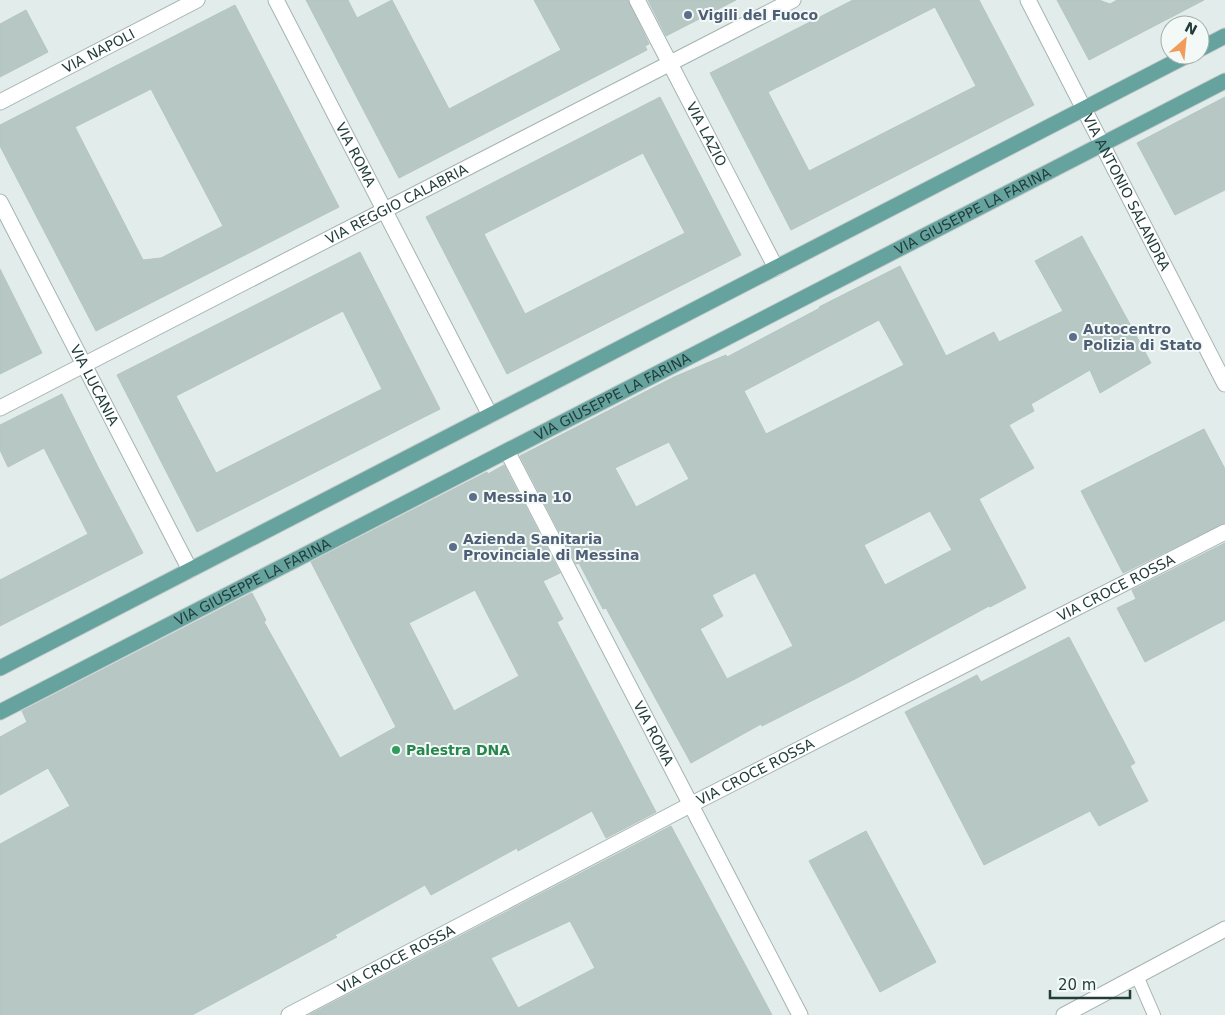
<svg xmlns="http://www.w3.org/2000/svg" width="1225" height="1015" font-family="'DejaVu Sans',sans-serif">
	<style>
		.building { fill: #b7c7c3; stroke: #b4c6c2; fill-rule: evenodd }
		.lines { fill: none; stroke-linecap: round; stroke-linejoin: round }
		.service-casing { stroke: #a5b4b2; stroke-width: 14 }
		.minor-casing { stroke: #a5b4b2; stroke-width: 17 }
		.primary-casing { stroke: #c1c9c8; stroke-width: 17 }
		.service { stroke: #fff; stroke-width: 12 }
		.minor { stroke: #fff; stroke-width: 15 }
		.primary { stroke: #66a29e; stroke-width: 15 }
		.service-dot { fill: #5c6f8a; stroke: #f3f9f7; stroke-width: 2 }
		.leisure-dot { fill: #2e9e5b; stroke: #f3f9f7; stroke-width: 2 }
		.labels { text-anchor: middle; stroke-width: 4; stroke-linejoin: round; paint-order: stroke }
		.service-label { font-size: 14px; font-weight: bold; fill: #4e5e75; stroke: #f3f9f7; text-anchor: start }
		.street-label { font-size: 14px; fill: #223e3b; stroke: #f3f9f7 }
		.leisure-label { font-size: 14px; font-weight: bold; fill: #27864d; stroke: #f3f9f7; text-anchor: start }
	</style>
	<rect width="100%" height="100%" fill="#e2ecea"/>
	<g class="building">
		<path d="M306,0H348L357,18L392,0L449,109L561,50L534,0H628L649,44L645,46L647,50L399,178Z"/>
		<path d="M648,0H736L666,36Z"/>
		<path d="M853,0H979L1034,105L791,230L710,73ZM935,7L976,86L809,171L768,92Z"/>
		<path d="M1057,0H1099L1110,4L1117,0H1204L1089,60Z"/>
		<path d="M235,5L339,207L96,331L0,146V125ZM151,89L223,226L161,258L143,260L75,127Z"/>
		<path d="M26,10L48,52L0,77V24Z"/>
		<path d="M660,97L741,255L507,374L426,217ZM643,153L685,233L525,314L484,234Z"/>
		<path d="M1225,97V190L1175,215L1137,143Z"/>
		<path d="M1082,236L1151,363L1100,393L1090,370L1031,404L1034,411L1009,425L1034,468L979,499L1026,588L990,607L989,606L855,679L762,726L761,724L691,763L606,608L603,609L579,563L576,564L520,456L674,377L726,355L727,357L820,308L819,307L900,266L946,356L994,332L999,342L1063,311L1035,261ZM879,320L904,365L766,434L744,391ZM669,442L689,479L636,507L615,468ZM930,511L952,550L885,585L864,545ZM755,573L793,646L727,679L700,629L723,616L712,595Z"/>
		<path d="M360,252L440,409L197,532L117,375ZM343,311L382,389L216,473L176,396Z"/>
		<path d="M0,269L42,353L0,374Z"/>
		<path d="M62,394L98,467L143,553L0,626V580L88,534L44,448L8,467L0,450V425Z"/>
		<path d="M1204,429L1225,469V523L1123,573L1081,491Z"/>
		<path d="M504,465L560,573L543,581L563,619L557,622L656,812L606,838L592,811L518,851L517,848L431,895L425,885L335,935L337,937L192,1015H0V844L70,806L48,768L0,795V737L27,722L22,711L252,593L266,620L264,622L340,758L396,727L311,562L487,472L488,474ZM475,590L519,676L454,711L409,623Z"/>
		<path d="M1225,543V620L1145,662L1117,608L1136,599L1132,590Z"/>
		<path d="M1069,637L1135,763L1130,766L1148,801L1099,826L1090,811L984,865L905,712L977,675L981,682Z"/>
		<path d="M671,826L772,1015H309ZM570,921L595,968L518,1008L491,958Z"/>
		<path d="M866,831L936,962L880,992L809,861Z"/>
	</g>
	<g class="lines">
		<g class="service-casing">
			<path id="service" d="M1137,976L1154,1015"/>
		</g>
		<g class="minor-casing">
			<g id="minor">
				<path id="s1" d="M276,0L490,415"/>
				<path id="s2" d="M637,0L776,268"/>
				<path id="s3" d="M1028,0L1225,384"/>
				<path id="s4" d="M0,102L197,0"/>
				<path id="s5" d="M0,202L190,570"/>
				<path id="s6" d="M0,408L793,0"/>
				<path id="s7" d="M507,451L800,1015"/>
				<path id="s8" d="M289,1015L690,805L1225,532"/>
				<path d="M1064,1015L1225,929"/>
			</g>
		</g>
		<g class="primary-casing">
			<g id="primary">
				<path d="M1200,49L1225,36"/>
				<path d="M0,668L1188,55"/>
				<path id="s9" d="M0,712L1225,81"/>
			</g>
		</g>
		<use href="#service" class="service"/>
		<use href="#minor" class="minor"/>
		<use href="#primary" class="primary"/>
	</g>
	<g class="service-dot">
		<circle cx="688" cy="15" r="5"/>
		<circle cx="1073" cy="337" r="5"/>
		<circle cx="473" cy="497" r="5"/>
		<circle cx="453" cy="547" r="5"/>
	</g>
	<circle class="leisure-dot" cx="396" cy="750" r="5"/>
	<g class="labels">
		<g class="service-label">
			<text x="698" y="20">Vigili del Fuoco</text>
			<text x="1083" y="334">Autocentro<tspan x="1083" dy="16">Polizia di Stato</tspan></text>
			<text x="483" y="502">Messina 10</text>
			<text x="463" y="544">Azienda Sanitaria<tspan x="463" dy="16">Provinciale di Messina</tspan></text>
		</g>
		<g class="street-label">
			<text dy="5" stroke="none"><textPath href="#s4" startOffset="111">VIA NAPOLI</textPath></text>
			<text dy="5" stroke="none"><textPath href="#s2" startOffset="151">VIA LAZIO</textPath></text>
			<text dy="5" stroke="none"><textPath href="#s1" startOffset="174">VIA ROMA</textPath></text>
			<text dy="5" stroke="none"><textPath href="#s3" startOffset="216">VIA ANTONIO SALANDRA</textPath></text>
			<text dy="5" stroke="none"><textPath href="#s6" startOffset="446">VIA REGGIO CALABRIA</textPath></text>
			<text dy="5" stroke="none"><textPath href="#s9" startOffset="1094">VIA GIUSEPPE LA FARINA</textPath></text>
			<text dy="5" stroke="none"><textPath href="#s5" startOffset="206">VIA LUCANIA</textPath></text>
			<text dy="5" stroke="none"><textPath href="#s9" startOffset="689">VIA GIUSEPPE LA FARINA</textPath></text>
			<text dy="5" stroke="none"><textPath href="#s9" startOffset="284">VIA GIUSEPPE LA FARINA</textPath></text>
			<text dy="5" stroke="none"><textPath href="#s8" startOffset="931">VIA CROCE ROSSA</textPath></text>
			<text dy="5" stroke="none"><textPath href="#s7" startOffset="318">VIA ROMA</textPath></text>
			<text dy="5" stroke="none"><textPath href="#s8" startOffset="526">VIA CROCE ROSSA</textPath></text>
			<text dy="5" stroke="none"><textPath href="#s8" startOffset="121">VIA CROCE ROSSA</textPath></text>
		</g>
		<g class="leisure-label">
			<text x="406" y="755">Palestra DNA</text>
		</g>
	</g>
	<g transform="translate(1185 40) rotate(27)"><circle r="24" fill="#f3f9f7" stroke="#9faeac"/>
	<path d="M0-4L9 19L0 12L-9 19Z" fill="#f39c59"/>
	<text y="-8" font-size="14" font-weight="bold" text-anchor="middle" fill="#223e3b">N</text>
	</g>
	<path d="M1050 990v8h80v-8" fill="none" stroke="#223e3b" stroke-width="2.5"/>
	<text x="1058" y="990" font-size="15" fill="#223e3b" stroke="#f3f9f7" stroke-width="4" paint-order="stroke">20 m</text>
</svg>
